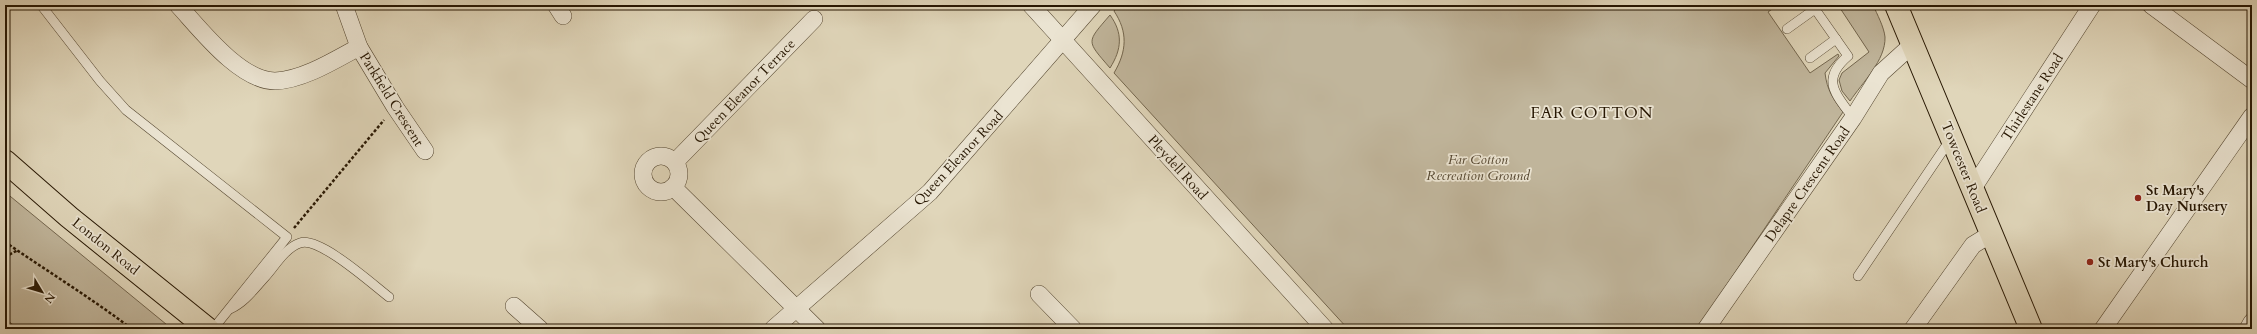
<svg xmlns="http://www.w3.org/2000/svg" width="2257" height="334" font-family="Cardo,serif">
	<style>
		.green { fill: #c0b59b; stroke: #73664e }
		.water { fill: #a1957b; stroke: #70624b }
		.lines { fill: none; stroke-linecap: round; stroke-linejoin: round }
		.lane-casing { stroke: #544630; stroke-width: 10 }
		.street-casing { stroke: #544630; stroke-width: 18 }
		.primary-casing { stroke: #261602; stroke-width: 24 }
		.highway-casing { stroke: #261602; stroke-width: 24 }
		.path { stroke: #261602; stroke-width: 2.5; stroke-dasharray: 3 2; stroke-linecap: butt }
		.lane { stroke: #ebe4d2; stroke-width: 9 }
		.street { stroke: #ebe4d2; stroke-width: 17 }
		.primary { stroke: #e0d6ba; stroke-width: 22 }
		.highway { stroke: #e0d6ba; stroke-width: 22 }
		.poi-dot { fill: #8f2418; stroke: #ebe4d2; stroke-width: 1.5 }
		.labels { text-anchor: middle; stroke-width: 3.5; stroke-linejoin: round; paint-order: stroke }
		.street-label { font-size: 14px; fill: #261602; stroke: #ebe4d2 }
		.park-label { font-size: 14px; font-style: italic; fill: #544630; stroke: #ebe4d2 }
		.poi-label { font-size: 14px; font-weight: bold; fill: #261602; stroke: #ebe4d2; text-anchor: start }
		.quarter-label { font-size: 16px; letter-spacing: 1px; fill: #261602; stroke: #ebe4d2 }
	</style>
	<rect width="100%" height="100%" fill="#e0d6ba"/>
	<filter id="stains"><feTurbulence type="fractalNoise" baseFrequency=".005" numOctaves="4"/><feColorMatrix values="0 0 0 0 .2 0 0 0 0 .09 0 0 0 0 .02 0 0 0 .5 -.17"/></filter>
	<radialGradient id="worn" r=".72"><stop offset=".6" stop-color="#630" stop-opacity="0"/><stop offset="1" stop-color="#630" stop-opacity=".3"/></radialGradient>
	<g class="green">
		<path d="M1118,5H1778L1768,12L1810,73L1838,54L1839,56L1825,73C1827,90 1833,99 1843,112L1697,329H1348L1114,73C1127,51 1128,32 1114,11Z"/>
		<path d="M1838,5H1873C1877,14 1884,27 1885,37C1886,60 1862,83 1850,101L1842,91L1839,80L1842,73L1869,52Z"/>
		<path d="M1110,15C1123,33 1122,49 1110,68C1086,40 1086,43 1110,15Z"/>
		<path d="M5,192L172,329H5Z"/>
	</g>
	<path class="water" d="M5,318L18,329H5Z"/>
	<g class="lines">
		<g class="lane-casing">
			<g id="lane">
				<path d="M41,5L100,81L126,110L287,237L213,329"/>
				<path d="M1787,29L1815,9L1848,56C1820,80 1836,94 1853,118"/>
				<path d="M1810,58L1836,39"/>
				<path d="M1858,276L1950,140"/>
				<path d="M230,309C245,302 254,289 265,277C275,266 285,248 300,243C319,236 372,284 389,297"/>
			</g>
		</g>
		<g class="street-casing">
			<g id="street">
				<path d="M178,5C200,29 240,81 275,81C303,80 335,60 359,47"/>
				<path d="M344,5L359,47L395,107L425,151"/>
				<path d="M556,5L563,16"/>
				<path d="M1031,5L1325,329"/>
				<path d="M2151,5L2252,80"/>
				<circle cx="661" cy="174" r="18"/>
				<path d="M675,162L814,19"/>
				<path d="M673,187L817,329"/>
				<path d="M1973,188L2092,5"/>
				<path d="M1039,294L1073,329"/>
				<path d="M514,306L540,329"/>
				<path d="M773,329L930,192L1093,5"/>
				<path d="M1706,329L1853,118L1881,73L1913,44"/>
				<path d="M1913,329L1973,245L1991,234"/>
				<path d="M2103,329L2252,116"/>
				<path d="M2248,329L2252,322"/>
			</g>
		</g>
		<g class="primary-casing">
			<path id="primary" d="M1896,5L2031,329"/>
		</g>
		<g class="highway-casing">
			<path id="highway" d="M5,161L69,217L208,329"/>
		</g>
		<g class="path">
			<path d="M294,228L384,120"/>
			<path d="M5,242C47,271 91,298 132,329"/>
			<path d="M5,257L18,250"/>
		</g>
		<use href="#lane" class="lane"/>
		<use href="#street" class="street"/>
		<use href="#primary" class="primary"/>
		<use href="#highway" class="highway"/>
	</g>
	<g class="poi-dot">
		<circle cx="2138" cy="198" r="4"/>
		<circle cx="2090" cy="262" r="4"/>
	</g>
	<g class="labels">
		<g class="street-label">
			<text transform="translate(744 91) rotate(-46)" y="5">Queen Eleanor Terrace</text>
			<text transform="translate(2032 97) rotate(-57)" y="5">Thirlestane Road</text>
			<text transform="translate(392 99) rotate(58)" y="5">Parkfield Crescent</text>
			<text transform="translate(958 158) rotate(-47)" y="5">Queen Eleanor Road</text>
			<text transform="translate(1178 167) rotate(48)" y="5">Pleydell Road</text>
			<text transform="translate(1964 167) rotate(68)" y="5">Towcester Road</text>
			<text transform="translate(1807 184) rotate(-55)" y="5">Delapre Crescent Road</text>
			<text transform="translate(106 246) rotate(39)" y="5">London Road</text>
		</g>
		<g class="park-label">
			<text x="1478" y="164">Far Cotton<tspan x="1478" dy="16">Recreation Ground</tspan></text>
		</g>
		<g class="poi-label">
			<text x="2146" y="195">St Mary's<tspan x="2146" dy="16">Day Nursery</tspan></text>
			<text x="2098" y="267">St Mary's Church</text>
		</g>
		<g class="quarter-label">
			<text x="1592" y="118">FAR COTTON</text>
		</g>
	</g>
	<rect width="2257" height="334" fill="none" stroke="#e0d6ba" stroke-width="20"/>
	<rect x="6" y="6" width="2245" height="322" fill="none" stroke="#261602" stroke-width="2"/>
	<rect x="10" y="10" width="2237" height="314" fill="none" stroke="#261602"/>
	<g transform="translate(42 292) rotate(128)" stroke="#ebe4d2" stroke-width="3" paint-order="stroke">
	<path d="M0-3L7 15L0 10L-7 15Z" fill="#261602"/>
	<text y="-6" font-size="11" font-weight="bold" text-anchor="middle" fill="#261602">N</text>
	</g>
	<rect width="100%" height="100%" filter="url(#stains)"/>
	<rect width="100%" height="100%" fill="url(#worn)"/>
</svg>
